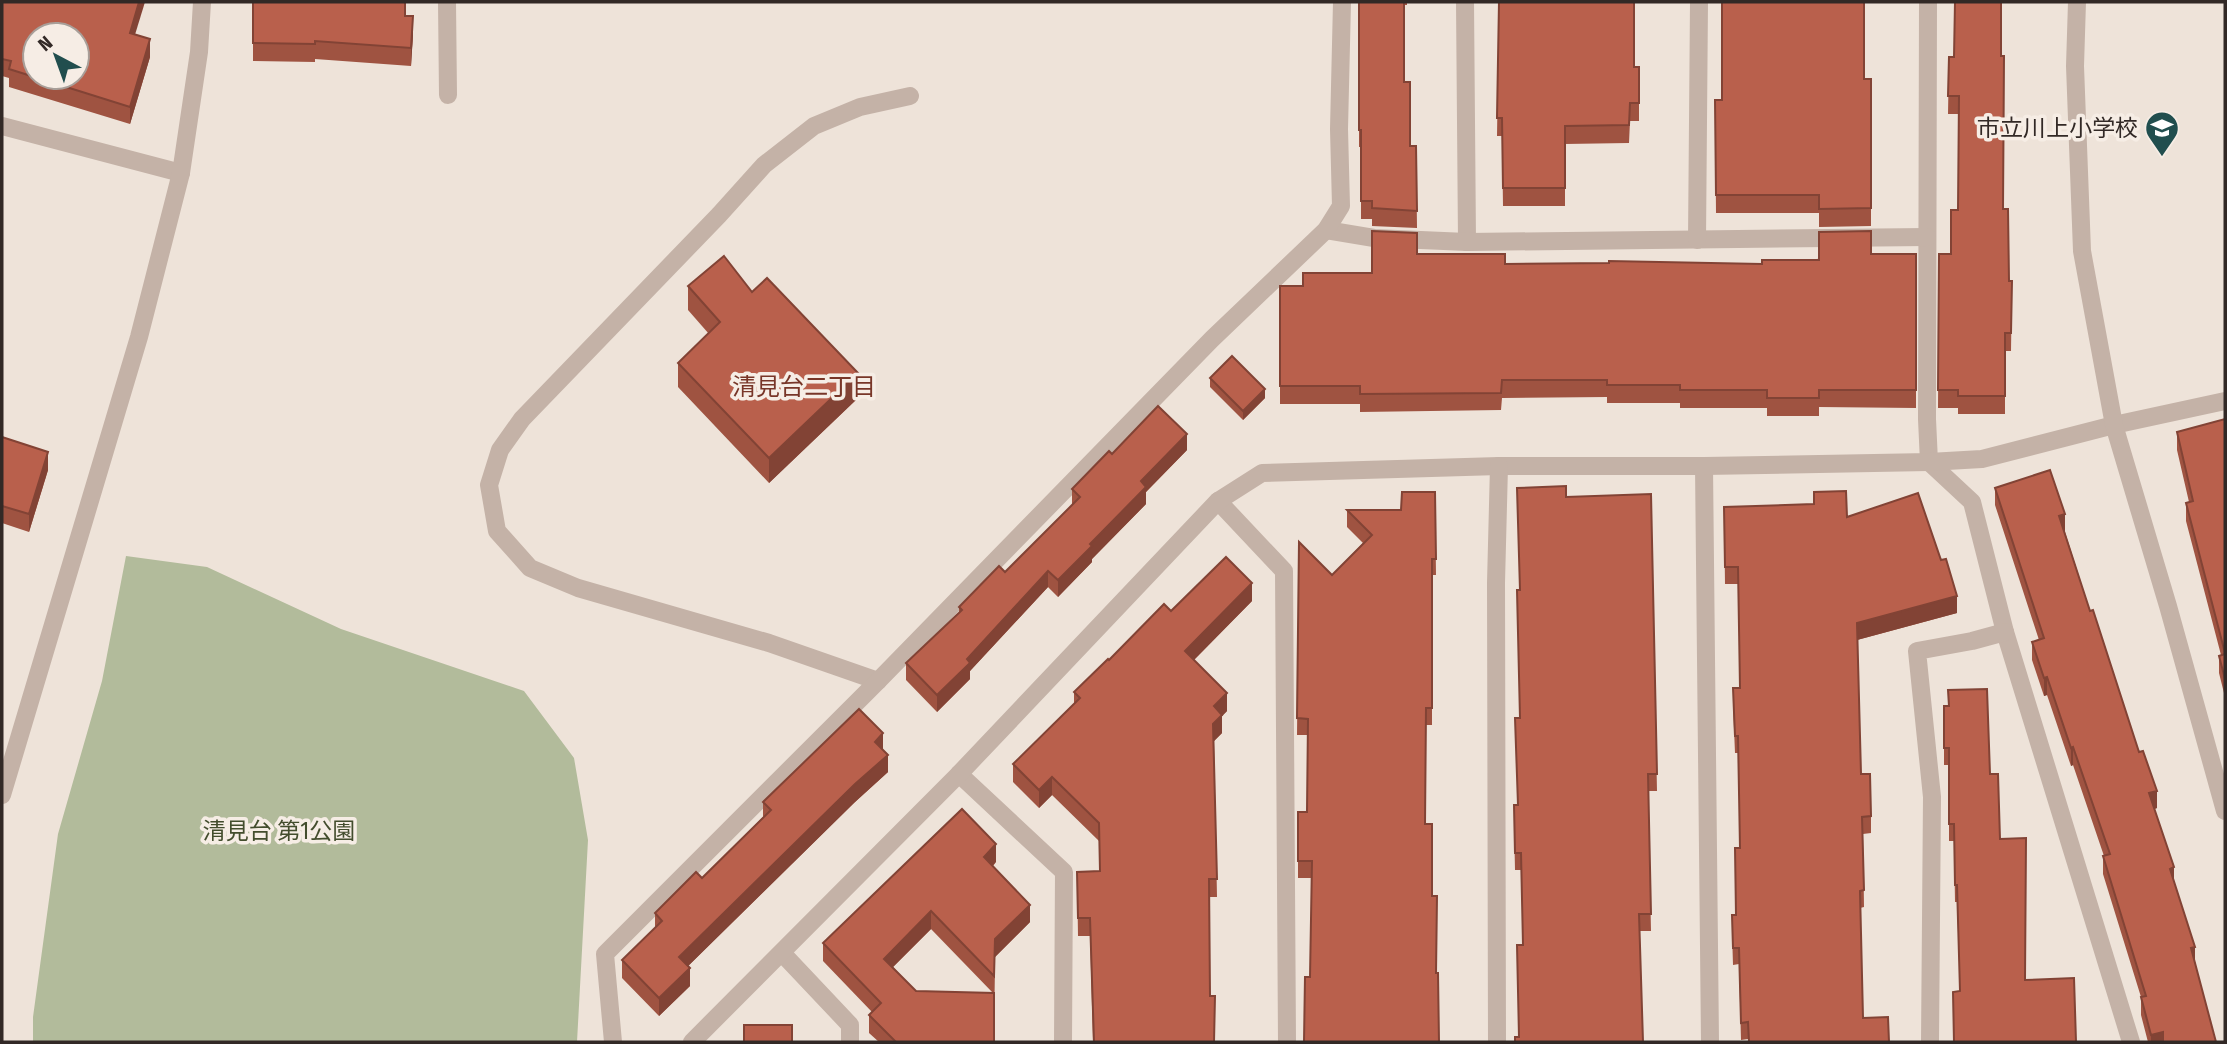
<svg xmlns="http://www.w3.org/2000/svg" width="2227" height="1044" font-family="'Fira Sans Condensed','Noto Sans JP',sans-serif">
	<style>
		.green { fill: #b2bb9b }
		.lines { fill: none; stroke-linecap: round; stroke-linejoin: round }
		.minor { stroke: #c4b2a7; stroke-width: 18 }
		.tertiary { stroke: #c4b2a7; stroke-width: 18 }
		.wall { fill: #9f5341; fill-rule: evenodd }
		.shaded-wall { fill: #824335 }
		.building { fill: #b9604c; stroke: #824335; stroke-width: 2; fill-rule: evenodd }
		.labels { text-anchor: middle; stroke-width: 7; stroke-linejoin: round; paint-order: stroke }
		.poi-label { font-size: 23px; fill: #322926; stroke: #f6ede5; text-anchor: end }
		.park-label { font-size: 23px; fill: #434d2d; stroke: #f6ede5 }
		.neighbourhood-label { font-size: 24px; fill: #783628; stroke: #f6ede5 }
	</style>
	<rect width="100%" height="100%" fill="#eee3d9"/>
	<path class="green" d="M126,556L207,567L341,629L524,691L574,758L588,840L577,1042H33V1017L58,834L102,681Z"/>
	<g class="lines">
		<g class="minor">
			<path d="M447,2L448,95"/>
			<path d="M1465,2L1467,242"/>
			<path d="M1928,2L1927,419L1929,462L1972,502L2005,632L2131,1042"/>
			<path d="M2,126L181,173"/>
			<path d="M1326,230L1374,238L1467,242L1927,237"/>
			<path d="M1697,240L1699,2"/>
			<path d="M1704,466L1710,1042"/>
			<path d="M1218,501L1284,571L1287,1042"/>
			<path d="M878,681L769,643L578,588L530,568L497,531L489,485L500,450L522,419L719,215L764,165L814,126L860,107L910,96"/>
			<path d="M959,774L1064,872L1063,1042"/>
			<path d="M2,795L139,337L181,173L199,52L202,2"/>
			<path d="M782,953L850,1025V1042"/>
			<path d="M613,1042L605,954L878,681L1212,339L1326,230L1341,206L1339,129L1342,2"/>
			<path d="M692,1042L959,774L1218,501L1262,473L1499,466H1704L1929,462L1982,459L2114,425L2225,401"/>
			<path d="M1497,1042L1496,583L1499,466"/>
			<path d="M1930,1042L1932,797L1917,651L1972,641L2005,632"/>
		</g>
		<path class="tertiary" d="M2077,2L2075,66L2082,251L2114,425L2168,606L2225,811"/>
	</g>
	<g class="wall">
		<path d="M2,2L135,34L150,57L130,124L9,87V78L2,76Z"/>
		<path d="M253,2L406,16L413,34L411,66L315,59V62L253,61Z"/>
		<path d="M1359,2H1407V5H1404V82L1410,146H1416L1417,228L1372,226V219H1361V147H1359Z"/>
		<path d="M1499,2L1634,67L1639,103V121H1630L1629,143L1565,144V206H1503L1502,136H1497Z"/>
		<path d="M2001,56L2003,209L2009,281H2012L2011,351H2005V414H1958V408H1938L1939,254H1951L1958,210L1959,114H1948L1949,57Z"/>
		<path d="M1864,79H1871V226L1819,227V213H1716L1715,100Z"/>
		<path d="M1417,254L1505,264H1762L1871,254H1916V408L1819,407V416H1767V408H1680V403H1607V397L1502,398L1501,410L1360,412V404H1280V286H1303L1372,273Z"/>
		<path d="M688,286L752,292L858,398L769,483L678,387V363L709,334L688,310Z"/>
		<path d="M1210,378L1265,398L1243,420L1210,387Z"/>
		<path d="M2225,419V697L2219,673V656L2221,655L2186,521V503L2189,502L2177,450V432Z"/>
		<path d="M2,437L48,470L29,532L2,523Z"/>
		<path d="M1187,450L1146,492V504L1092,559V562L1058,597L1048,587L970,671V679L937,712L906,680V663L959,613V607L1005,572L1072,505V489L1112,454Z"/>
		<path d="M1517,488L1566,497L1651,494L1657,791H1648L1651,931H1640L1518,1037L1523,945L1521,870H1515L1514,823L1518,805L1515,718H1519L1520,590Z"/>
		<path d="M1995,488L2065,532L2090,611L2157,808L2154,809L2216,1042H2148L2141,1015V997L2103,874V856H2104L2073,765L2071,766L2047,695L2044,696L2032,660V642L2039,640L1995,505Z"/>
		<path d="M1435,492L1436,575H1432V725H1426L1310,977L1312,878H1298V812H1307V735H1297L1299,542L1332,575L1363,543L1347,527V510H1401Z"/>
		<path d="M1724,507L1847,517L1957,613L1857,640L1861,774L1871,816V833L1863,834L1864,907L1860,908L1863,1018L1889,1042H1748V1039L1741,1040L1739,964L1733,965L1732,932L1736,915L1740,848L1738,753H1735L1733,705V688H1740L1738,584H1725Z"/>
		<path d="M1252,601L1194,660L1227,711L1222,716V733L1214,741L1217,897H1209L1210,996L1214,1042H1093L1090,936H1078L1077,872L1099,871V841L1052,795L1039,808L1013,782V764L1074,704V692L1109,660L1171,611Z"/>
		<path d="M1948,690L1990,774L2000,839L2026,980L2076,1042H1954L1953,992H1960L1957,902H1955L1954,841H1949V765H1944V706H1948Z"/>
		<path d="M883,750L888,772L855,802L688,966L690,986L659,1016L622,978V960L655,928V913L702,878L763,817V802Z"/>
		<path d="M996,862L993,866L1030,922L995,957L994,1042H879L869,1033V1015L872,1012L823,961V943ZM931,929L993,993L916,991L893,967Z"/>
	</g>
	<g class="shaded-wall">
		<path d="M139,2H145L130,51V33Z"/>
		<path d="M413,16V34L411,66V48Z"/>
		<path d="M150,39V57L130,124V107Z"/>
		<path d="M858,373V398L769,483V458Z"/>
		<path d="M1265,389V398L1243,420V411Z"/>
		<path d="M1187,434V450L1146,492V504L1092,559V562L1058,597V580L1090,544L1141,481Z"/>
		<path d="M48,452V470L29,532V514Z"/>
		<path d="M2065,514V532L2059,534V516Z"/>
		<path d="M1048,571V587L970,671V679L937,712V695L967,659Z"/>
		<path d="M1252,583V601L1185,669V651Z"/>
		<path d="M1957,596V613L1857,640V623Z"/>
		<path d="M2047,677V695L2044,696V678Z"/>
		<path d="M1227,693V711L1222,716V733L1213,742L1214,706Z"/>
		<path d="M883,733V751L875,742Z"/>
		<path d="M2073,747V765L2071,766V748Z"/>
		<path d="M888,755V772L855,802L679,975V957L855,784Z"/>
		<path d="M1052,777V795L1039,808V790Z"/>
		<path d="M2157,791V808L2149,811V793Z"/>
		<path d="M996,844V862L984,874V857Z"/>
		<path d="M2174,867V885L2170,869Z"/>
		<path d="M1030,905V922L995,957L994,994L995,939Z"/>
		<path d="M931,911V929L884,976V959Z"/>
		<path d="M2195,947V965L2191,948Z"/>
		<path d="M690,968V986L659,1016V998Z"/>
		<path d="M2163,1032V1042H2151V1035Z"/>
	</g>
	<g class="building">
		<path d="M2,2H139L130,33L150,39L130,107L9,69L11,61L2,59ZM35,35H77V77H35Z"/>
		<path d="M253,2H405V16H413L411,48L315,41V44L253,43Z"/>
		<path d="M1359,2H1404V82H1410V146H1416L1417,211L1372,208V201H1361V130H1359Z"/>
		<path d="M1499,2H1634V67H1639V103H1630L1629,125L1565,126V188H1503L1502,118H1497Z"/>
		<path d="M1722,2H1864V79H1871V208L1819,209V195H1716L1715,100H1722Z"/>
		<path d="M1955,2H2001V56H2004L2003,209H2008L2009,281H2012L2011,333H2005V396H1958V390H1938L1939,254H1951V210H1958L1959,96H1948L1949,57H1954Z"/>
		<path d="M1372,231L1417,233V254H1505V264L1609,263V261L1762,264V260H1819V232L1871,231V254H1916V390H1819V398H1767V390H1680V385H1607V380H1502L1501,393L1360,394V386H1280V286H1303V273H1372Z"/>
		<path d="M724,256L752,292L767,278L858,373L769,458L678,363L720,322L688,286Z"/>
		<path d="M1232,356L1265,389L1243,411L1210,378Z"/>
		<path d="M1158,406L1187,434L1141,481L1146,487L1090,544L1092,546L1058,580L1048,571L967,659L970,663L937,695L906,663L962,610L959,607L999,566L1005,572L1080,497L1072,489L1109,451L1112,454Z"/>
		<path d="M2225,419V653L2186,503L2193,501L2177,432Z"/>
		<path d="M2,437L48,452L29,514L2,506Z"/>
		<path d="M2050,470L2065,514L2059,516L2090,611L2093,610L2139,752L2143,751L2157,791L2149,793L2174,867L2170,869L2195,947L2191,948L2216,1042H2163V1032L2151,1035L2141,997L2146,996L2103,856L2110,854L2073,747L2071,748L2047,677L2044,678L2032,642L2044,638L1995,488Z"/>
		<path d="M1566,486V497L1651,494L1657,774H1648L1651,914H1639L1643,1042H1515V1037H1519L1517,945H1523L1521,853H1515L1514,805H1518L1515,718H1520L1517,590H1520L1517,488Z"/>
		<path d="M1846,491L1847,517L1918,493L1941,560L1946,559L1957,596L1857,623L1861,774H1870L1871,816L1862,817L1864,890L1860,891L1863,1018L1888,1017L1889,1042H1749L1748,1022L1741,1023L1739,948H1733L1732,915H1736L1735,848H1740L1738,736H1735L1733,688H1740L1738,567H1725L1724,507L1814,504V492Z"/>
		<path d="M1402,492H1435L1436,559H1432V708H1426L1425,824H1432V896H1437L1436,973H1438L1439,1042H1304L1305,977H1310L1312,861H1298V812H1307L1308,719L1297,718L1299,542L1332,575L1372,535L1347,510H1401Z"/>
		<path d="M1226,557L1252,583L1185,651L1227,693L1214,706L1222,715L1213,724L1217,879H1209L1210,996H1215L1214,1042H1094L1090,918H1078L1077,872L1100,871L1099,823L1052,777L1039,790L1013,764L1080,698L1074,692L1108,659L1109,660L1164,604L1171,611Z"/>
		<path d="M2225,654V679L2219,656Z"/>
		<path d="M1987,689L1990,774H1998L2000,839L2026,838L2025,980L2074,978L2076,1042H1954L1953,992L1960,991L1957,885H1955L1954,824H1949V748H1944V706H1949L1948,690Z"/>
		<path d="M859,709L883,733L875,742L888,755L855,784L679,957L690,968L659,998L622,960L662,921L655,913L696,872L702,878L771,810L763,802Z"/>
		<path d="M962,809L996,844L984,857L1030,905L995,939L994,976L931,911L884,959L916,991L994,993V1042H896L869,1015L881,1003L823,943Z"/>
		<rect x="744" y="1025" width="48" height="17"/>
	</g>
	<defs>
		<g id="school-pin" transform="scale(1.75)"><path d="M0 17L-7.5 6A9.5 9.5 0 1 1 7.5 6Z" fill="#214e4e" stroke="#f6ede5"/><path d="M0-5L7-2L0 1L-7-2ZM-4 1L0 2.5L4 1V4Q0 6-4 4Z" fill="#fff"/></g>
	</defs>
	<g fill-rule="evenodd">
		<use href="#school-pin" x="2162" y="128"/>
	</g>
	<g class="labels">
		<g class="poi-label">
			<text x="2138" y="136">市立川上小学校</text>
		</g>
		<g class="park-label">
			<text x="279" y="839">清見台 第1公園</text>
		</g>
		<g class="neighbourhood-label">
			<text x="804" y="395">清見台二丁目</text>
		</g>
	</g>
	<rect width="2227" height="1044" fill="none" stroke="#322926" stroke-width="7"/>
	<g transform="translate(56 56) rotate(319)"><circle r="33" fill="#f6ede5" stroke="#a89f99" stroke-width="2"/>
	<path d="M0-5L12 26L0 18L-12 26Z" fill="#214e4e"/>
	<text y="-10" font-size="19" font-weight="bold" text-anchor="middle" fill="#322926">N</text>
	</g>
</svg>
